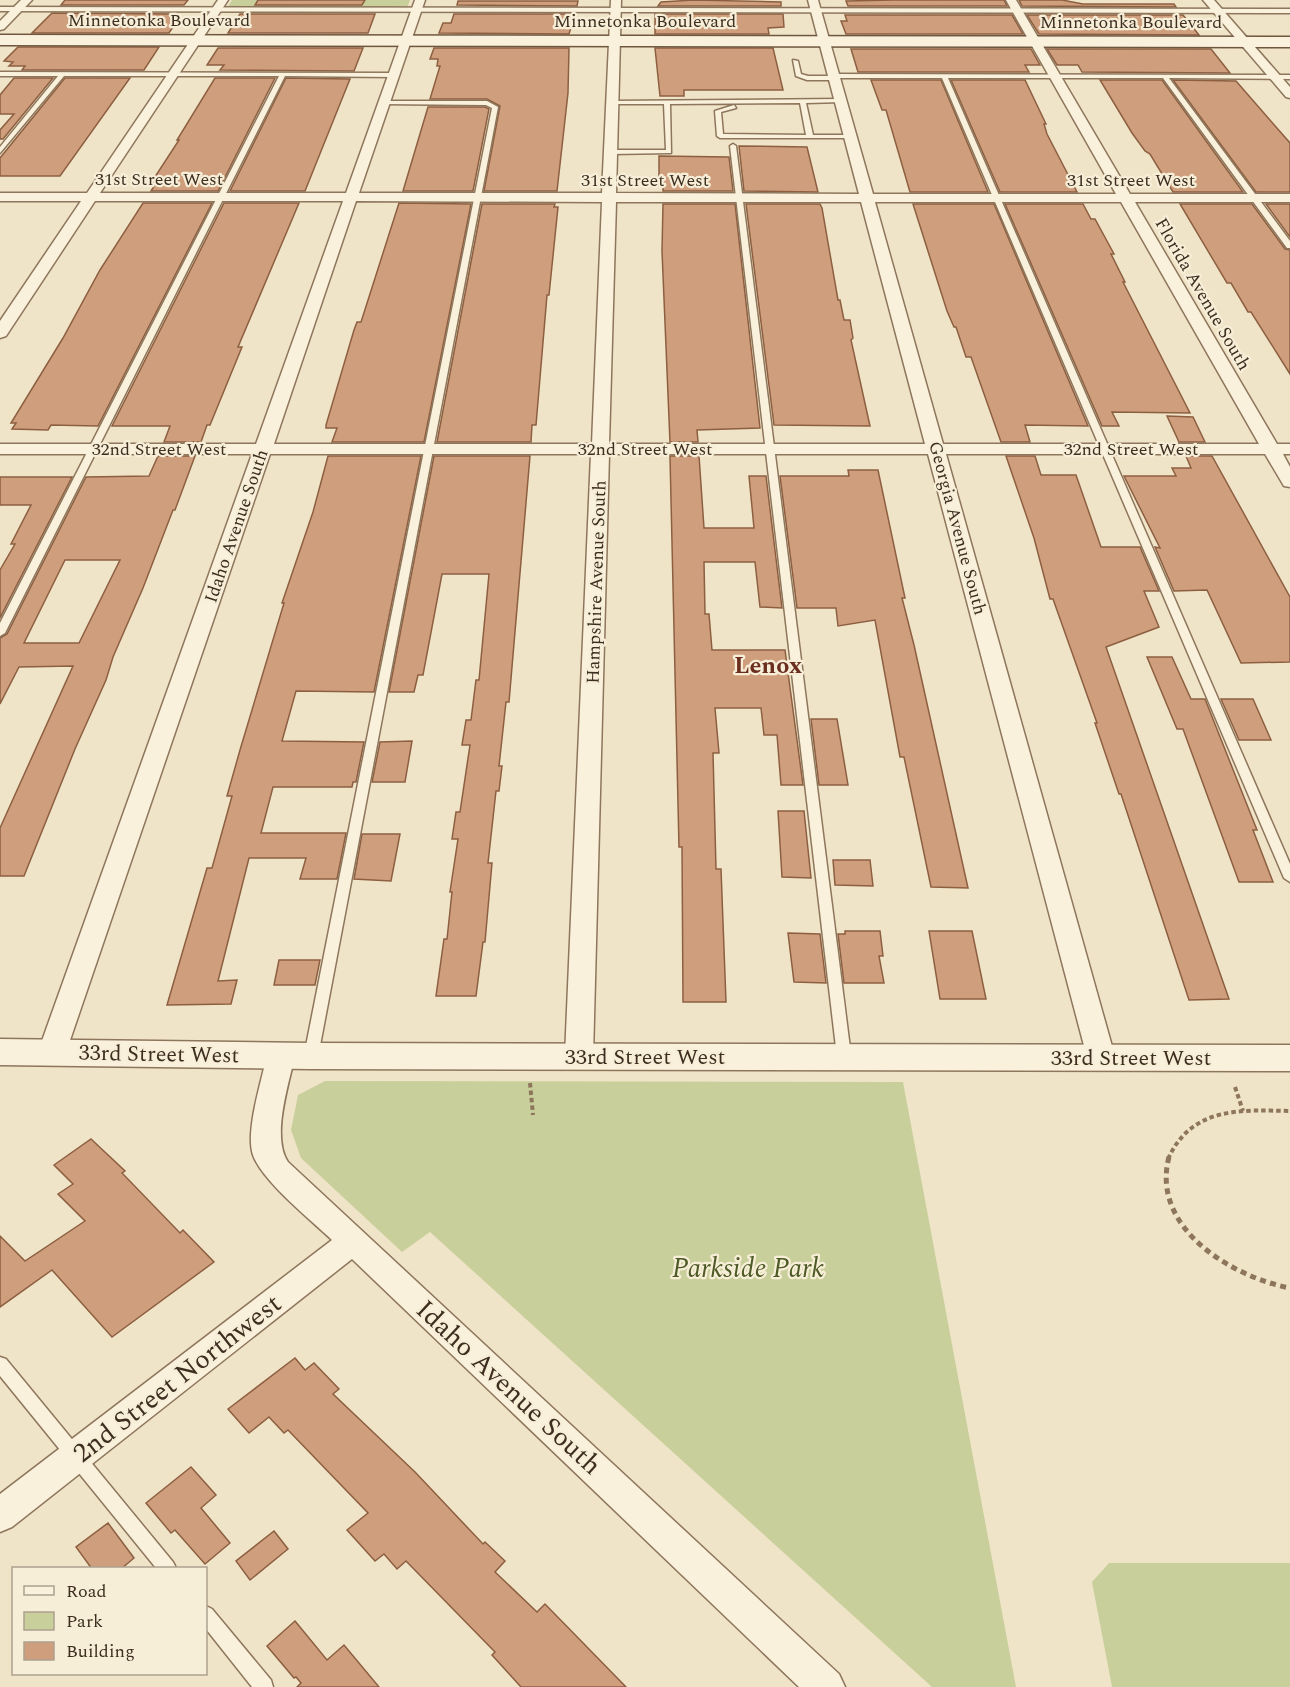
<svg xmlns="http://www.w3.org/2000/svg" width="1290" height="1687" font-family="Spectral,serif">
	<style>
		.green { fill: #c9cf9b }
		.building { fill: #cf9f7d; stroke: #8d5f41; stroke-width: 1.5; fill-rule: evenodd }
		.lines { fill: none; stroke-linecap: round; stroke-linejoin: round }
		.service-casing { stroke: #8d765c; stroke-width: 3 }
		.minor-casing { stroke: #8d765c; stroke-width: 3 }
		.tertiary-casing { stroke: #8d765c; stroke-width: 3 }
		.secondary-casing { stroke: #6f573f; stroke-width: 3 }
		.path-far1 { stroke: #8d765c; stroke-width: 4; stroke-dasharray: 4.5 3; stroke-linecap: butt }
		.path { stroke: #8d765c; stroke-width: 5; stroke-dasharray: 6 4.5; stroke-linecap: butt }
		.service { fill: #faf1dc; fill-rule: evenodd }
		.minor { fill: #faf1dc; fill-rule: evenodd }
		.tertiary { fill: #faf1dc; fill-rule: evenodd }
		.secondary { fill: #faf1dc; fill-rule: evenodd }
		.labels { text-anchor: middle; stroke-width: 4.5; stroke-linejoin: round; paint-order: stroke }
		.far-street-label { font-size: 18px; fill: #3d2e20; stroke: #f7eed8 }
		.street-label { font-size: 22px; fill: #3d2e20; stroke: #f7eed8 }
		.neighbourhood-label { font-size: 24px; font-weight: bold; fill: #6b2e1e; stroke: #f7eed8 }
		.near-park-label { font-size: 27px; font-style: italic; fill: #4d5a26; stroke: #f7eed8 }
		.near-street-label { font-size: 27px; fill: #3d2e20; stroke: #f7eed8 }
	</style>
	<rect width="100%" height="100%" fill="#f0e4c8"/>
	<g class="green">
		<path d="M232,0H410L407,8H227Z"/>
		<path d="M325,1081L903,1082L1016,1687H932L430,1232L402,1252L301,1158L291,1130L298,1095Z"/>
		<path d="M1109,1563H1290V1687H1112L1092,1582Z"/>
	</g>
	<g class="building">
		<path d="M65,0H188L184,5H61Z"/>
		<path d="M258,0H365L362,5H255Z"/>
		<path d="M694,0L781,2V6H658L661,2Z"/>
		<path d="M894,0H1004L1007,6H848L846,1Z"/>
		<path d="M1019,0H1062L1083,4H1174L1176,7L1022,6Z"/>
		<path d="M458,1H578L577,6L457,5Z"/>
		<path d="M52,13L177,14L174,18H179L169,33H32Z"/>
		<path d="M240,14H375L368,33H228Z"/>
		<path d="M454,14H575L569,34L439,33L443,23H451Z"/>
		<path d="M655,14H783L784,27L768,28L769,34H655Z"/>
		<path d="M845,15H1012L1023,34H846L841,21H847Z"/>
		<path d="M1027,15H1183L1199,35L1039,34Z"/>
		<path d="M18,47H159L144,70H22L25,66H9L13,62L4,61Z"/>
		<path d="M218,48H363L354,71L220,70L224,65H207Z"/>
		<path d="M434,48H569L568,93L557,191H484L500,106L487,99H430L440,66H437L438,59H430Z"/>
		<path d="M655,48H773L783,90H684V96H660Z"/>
		<path d="M851,49H1031L1040,65H1025L1029,72H858Z"/>
		<path d="M1047,49H1211L1230,73L1082,72L1078,65H1057Z"/>
		<path d="M14,78H53L3,139H0V130L14,114H0V95Z"/>
		<path d="M65,78H130L60,176H0V158Z"/>
		<path d="M215,78H275L218,191H151L156,183H151L179,140H177Z"/>
		<path d="M286,78L350,79L305,191H230Z"/>
		<path d="M871,80H941L988,192H910L886,110H882Z"/>
		<path d="M951,80H1025L1046,124H1044L1047,134L1077,192H1000Z"/>
		<path d="M1100,80H1162L1243,192H1173L1150,154L1145,151L1132,133Z"/>
		<path d="M1173,80L1236,81L1290,143V192H1256Z"/>
		<path d="M428,107H485L489,109L473,191H403Z"/>
		<path d="M739,146L807,147L818,192L744,191Z"/>
		<path d="M659,156L729,157L733,191H663V186H659Z"/>
		<path d="M143,203H212L98,426L51,425L48,430L12,429L16,423H11L63,338L100,270Z"/>
		<path d="M224,203H299L238,347H242L210,425H207L201,442H164L170,426H112Z"/>
		<path d="M399,203L471,204L424,442H332L337,428H326V425L354,330L357,322H361Z"/>
		<path d="M482,204H555L554,207H558L549,295H547L536,425H532L531,442H437Z"/>
		<path d="M663,204H735L760,428L697,430L698,442H670L662,251Z"/>
		<path d="M746,204H820L822,208L838,300H840L844,320H850L853,338L851,340L870,426L774,425Z"/>
		<path d="M913,204H994L1088,426L1025,425L1030,442H1001L971,357H966L956,327H954L947,311Z"/>
		<path d="M1005,204H1083L1091,219H1095L1114,254H1111L1125,282H1123L1190,413L1112,412L1119,426H1102Z"/>
		<path d="M1180,204H1252L1285,249L1290,250V374L1251,312H1248L1231,283H1227Z"/>
		<path d="M1266,204H1290V237Z"/>
		<path d="M1167,416L1193,417L1205,442H1179Z"/>
		<path d="M158,456H195L175,510H173L143,588L113,657L106,680L75,749L24,876H0V828L73,666L19,667L0,704V638L7,634L86,477L149,476ZM65,560H120L79,643H24Z"/>
		<path d="M328,456H421L374,692L296,691L282,741L364,742L356,782H353L352,787H273L261,833H346L337,879H300L306,858H249L218,981L237,980L231,1004L167,1005L207,868H212L232,796H227L240,750L284,603H282L313,512Z"/>
		<path d="M434,456H530L509,702H506L499,766H502L499,791H496L488,863H492L485,942H483L476,996H436L444,939H447L452,892H450L458,839H452L456,812H460L470,745H462L466,720H471L476,680H479L489,574H442L423,675H418L414,692H389Z"/>
		<path d="M670,456H699L704,528H754L749,476H766L782,608L760,607L755,562H704L705,614H709L712,650H785L803,785H781L777,735H764L761,708H715L719,753H713L716,869H721L726,1002H683L682,847H679Z"/>
		<path d="M1006,456H1035L1041,475H1076L1101,547H1140L1159,591H1144L1159,627L1106,647L1229,999L1189,1000L1121,794H1119L1095,723H1097L1053,599H1050L1034,538Z"/>
		<path d="M1186,456H1212L1290,597V662L1241,663L1207,590L1174,591L1155,547L1160,548L1124,476H1176L1172,468H1191Z"/>
		<path d="M848,470H878L905,598H902L914,645L968,888L931,887L904,757H900L875,620L838,626L836,608H797L780,476H849Z"/>
		<path d="M0,477H72L0,618V570L15,544H11L31,505H0Z"/>
		<path d="M1147,657H1172L1191,699H1205L1257,830H1253L1273,882H1239L1183,729H1177Z"/>
		<path d="M1221,699H1253L1271,740H1239Z"/>
		<path d="M811,719H837L848,785H819Z"/>
		<path d="M412,741L405,782H372L380,742Z"/>
		<path d="M778,811H804L811,878L782,877Z"/>
		<path d="M362,834H400L391,881L354,879Z"/>
		<path d="M833,860H870L873,886L835,885Z"/>
		<path d="M845,931H880L883,956H879L884,983H844L838,934H845Z"/>
		<path d="M929,931H972L986,999H940Z"/>
		<path d="M788,933L820,934L826,983L794,982Z"/>
		<path d="M279,960H320L315,985H274Z"/>
		<path d="M91,1139L125,1171L122,1173L180,1233L183,1230L214,1262L112,1337L52,1270L0,1307V1236L25,1261L85,1221L58,1194L73,1184L54,1165Z"/>
		<path d="M295,1358L305,1370L314,1363L339,1389L333,1394L415,1472L483,1544L485,1542L505,1561L495,1572L537,1612L545,1604L626,1687H521L492,1655L495,1652L406,1561L397,1569L384,1554L375,1561L347,1530L368,1513L288,1430L284,1433L269,1417L249,1433L228,1409Z"/>
		<path d="M191,1467L216,1495L201,1508L230,1543L205,1564L175,1530L171,1533L146,1503Z"/>
		<path d="M108,1523L134,1558L121,1569H92L76,1547Z"/>
		<path d="M274,1531L288,1549L250,1580L236,1561Z"/>
		<path d="M295,1621L327,1660L344,1645L379,1687H297L301,1683L296,1677L294,1678L267,1646Z"/>
	</g>
	<g class="lines">
		<g class="service-casing">
			<g id="service">
				<path d="M0,7L1290,9V13L0,11Z"/>
				<path d="M793,60L798,61L801,74L808,76H831L834,74L1290,75V79L1169,78L1290,241V248H1287L1163,78H948L1290,864V882L1284,878L942,78H837L834,80H807L796,76Z"/>
				<path d="M0,72L394,73L397,75L394,77L285,76L5,633L0,636V623L279,76H64L0,153V147L58,76H0Z"/>
				<path d="M841,99L843,102L806,103L813,135H851L854,137L853,138H720L717,136L715,111L734,105L736,108L721,112L723,134L806,135L800,103L670,104L671,153L611,154L608,152L611,150H666L664,104H611L613,101Z"/>
				<path d="M384,101H487L498,107L318,1056L316,1060L311,1061L306,1060L304,1056L492,108L486,105L382,104Z"/>
				<path d="M733,144L736,146L851,1056L849,1060L844,1061L839,1060L837,1056L730,146Z"/>
				<path d="M0,1357L6,1359L173,1562L176,1568H156L0,1376Z"/>
				<path d="M206,1606L212,1609L271,1680L273,1687H252L206,1629Z"/>
			</g>
		</g>
		<g class="minor-casing">
			<g id="minor">
				<path d="M21,0H32L4,29L0,30V21Z"/>
				<path d="M218,0H228L100,193H346L415,0H425L359,193H602L611,0H621L616,193L859,194L808,0H818L873,194H1116L1006,0H1016L1130,194H1290V202H1135L1277,444H1290V454H1283L1290,467V487L1284,486L1265,454H946L1115,1057L1111,1064L1101,1068L1091,1064L1087,1057L928,454H609L593,1056L589,1063L579,1066L569,1063L565,1056L591,454H270L66,1052L62,1059L52,1062L42,1059L38,1052L252,454H0V444H256L343,201H95L6,336L0,338V321L81,201H0V193H87ZM356,201L602,202L592,444H274ZM616,202H861L925,444H609ZM875,202H1121L1259,444H943Z"/>
				<path d="M1203,0H1214L1290,87V98L1286,97Z"/>
				<path d="M281,1045L291,1048L295,1055C289,1084 271,1137 288,1162L839,1674L845,1687H799L352,1259L12,1527L0,1532V1494L332,1240C311,1220 262,1181 253,1155C245,1131 262,1080 267,1055L271,1048Z"/>
			</g>
		</g>
		<g class="tertiary-casing">
			<path id="tertiary" d="M0,1039L311,1043L1290,1045V1071L311,1069L0,1065Z"/>
		</g>
		<g class="secondary-casing">
			<path id="secondary" d="M0,35L1290,37V47L0,45Z"/>
		</g>
		<g class="path-far1">
			<path d="M530,1083L533,1115"/>
			<path d="M1235,1087L1243,1111"/>
			<path d="M1168,1159C1192,1106 1241,1110 1290,1111"/>
		</g>
		<path class="path" d="M1169,1157C1150,1228 1232,1277 1290,1288"/>
		<use href="#service" class="service"/>
		<use href="#minor" class="minor"/>
		<use href="#tertiary" class="tertiary"/>
		<use href="#secondary" class="secondary"/>
	</g>
	<g class="labels">
		<g class="far-street-label">
			<text x="159" y="26">Minnetonka Boulevard</text>
			<text x="645" y="27">Minnetonka Boulevard</text>
			<text x="1131" y="28">Minnetonka Boulevard</text>
			<text x="159" y="185">31st Street West</text>
			<text x="645" y="186">31st Street West</text>
			<text x="1131" y="186">31st Street West</text>
			<text transform="translate(1203 294) rotate(60)" y="6">Florida Avenue South</text>
			<text x="159" y="455">32nd Street West</text>
			<text x="645" y="455">32nd Street West</text>
			<text x="1131" y="455">32nd Street West</text>
			<text transform="translate(236 526) rotate(-71)" y="6">Idaho Avenue South</text>
			<text transform="translate(958 528) rotate(75)" y="6">Georgia Avenue South</text>
			<text transform="translate(596 582) rotate(-88)" y="6">Hampshire Avenue South</text>
		</g>
		<g class="street-label">
			<text transform="translate(159 1053) rotate(1)" y="8">33rd Street West</text>
			<text x="645" y="1064">33rd Street West</text>
			<text x="1131" y="1065">33rd Street West</text>
		</g>
		<g class="neighbourhood-label">
			<text x="768" y="673">Lenox</text>
		</g>
		<g class="near-park-label">
			<text x="748" y="1277">Parkside Park</text>
		</g>
		<g class="near-street-label">
			<text transform="translate(177 1378) rotate(-38)" y="9">2nd Street Northwest</text>
			<text transform="translate(509 1387) rotate(43)" y="9">Idaho Avenue South</text>
		</g>
	</g>
	<rect x="12" y="1567" width="195" height="108" fill="#f7eed8" stroke="#ada18e" stroke-width="1.5"/>
	<rect x="24" y="1586" width="30" height="9" fill="#faf1dc" stroke="#ada18e" stroke-width="1.5"/>
	<text x="66" y="1597" font-size="18" fill="#3d2e20">Road</text>
	<rect x="24" y="1612" width="30" height="18" fill="#c9cf9b" stroke="#ada18e" stroke-width="1.5"/>
	<text x="66" y="1627" font-size="18" fill="#3d2e20">Park</text>
	<rect x="24" y="1642" width="30" height="18" fill="#cf9f7d" stroke="#ada18e" stroke-width="1.5"/>
	<text x="66" y="1657" font-size="18" fill="#3d2e20">Building</text>
</svg>
